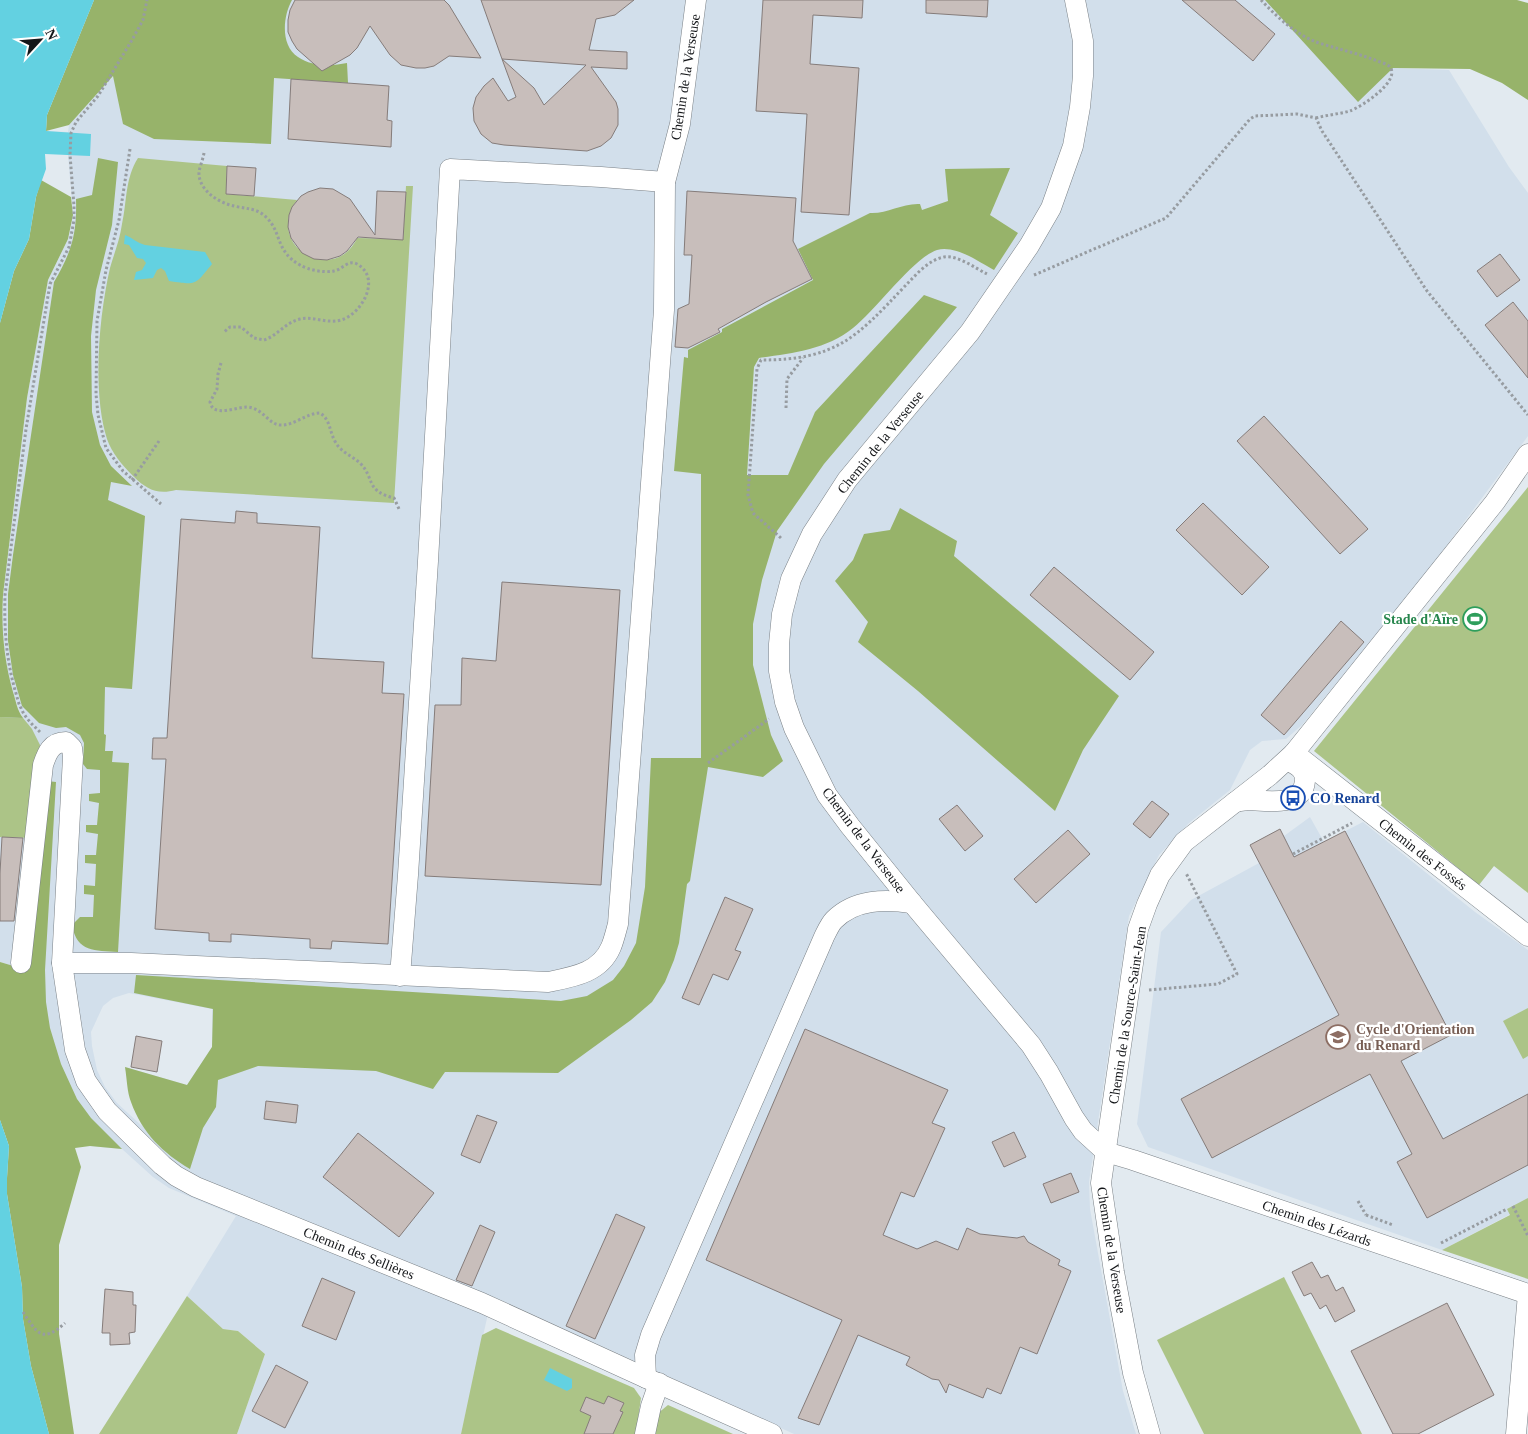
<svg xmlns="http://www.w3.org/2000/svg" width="1528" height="1434" font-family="'Times New Roman',serif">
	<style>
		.built { fill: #d2dfeb; fill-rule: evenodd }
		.green { fill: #acc487 }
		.forest { fill: #97b36a }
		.water { fill: #63d1e1 }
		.building { fill: #c8bebb; stroke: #857c7a }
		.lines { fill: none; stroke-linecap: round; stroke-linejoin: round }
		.minor-casing { stroke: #7a8086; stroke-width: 21 }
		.path { stroke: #979ca1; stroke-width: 3; stroke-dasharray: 2.5 2.5; stroke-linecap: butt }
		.minor { stroke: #fff; stroke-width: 20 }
		.labels { text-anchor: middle; stroke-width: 4.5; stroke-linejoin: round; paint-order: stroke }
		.street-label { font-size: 14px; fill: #141619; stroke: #fff }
		.leisure-label { font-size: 14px; font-weight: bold; fill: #27864d; stroke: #fff; text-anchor: end }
		.transit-label { font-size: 14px; font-weight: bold; fill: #164399; stroke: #fff; text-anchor: start }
		.education-label { font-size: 14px; font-weight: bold; fill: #785e54; stroke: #fff; text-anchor: start }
	</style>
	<rect width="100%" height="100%" fill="#e2eaf0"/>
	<g class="built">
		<path d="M152,0H1265L1273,7L1393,68L1449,70L1509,167L1528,193V436L1424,576L1302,725L1286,739L1262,741L1250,750L1230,790L1189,823L1159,855L1129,916L1089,1182L1090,1209L1123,1391L1136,1434H794L492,1296L461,1434H237L265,1354L238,1331L223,1329L187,1296L236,1216L169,1188L153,1177L122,1149L90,1146L10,965L0,962V717H22L18,708L8,676L1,620L3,595L27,398L48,280L68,239L73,215L68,155L46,131L68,132L69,125L113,76ZM129,993L212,1009V1047L187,1085L125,1067L131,1101L142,1126L117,1103L105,1087L97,1070L92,1046L91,1032L103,1006L113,998Z"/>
		<path d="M1310,817L1324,842L1363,822L1475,912L1528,950V1205L1442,1250L1148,1147L1137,1124L1161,932L1191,900L1259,863L1250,845L1280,829L1284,836Z"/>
	</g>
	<g class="green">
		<path d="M138,158L227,166L226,194L297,200C263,247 335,286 357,238L403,239L406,186H413L394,503L176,490C157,495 146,489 133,476C122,465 112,453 107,439C92,392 99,316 110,268C114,254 120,239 122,224C127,202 125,178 138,158Z"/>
		<path d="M1528,487V893L1494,866L1479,885L1314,751Z"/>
		<path d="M0,717L23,718L32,729L40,745L29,838L0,837Z"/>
		<path d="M1528,1008V1056L1523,1059L1503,1021Z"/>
		<path d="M1528,1198V1279L1442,1250L1510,1215L1507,1209Z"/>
		<path d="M1284,1277L1362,1434H1204L1157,1340Z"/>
		<path d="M187,1296L223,1329L238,1331L265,1354L237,1434H99Z"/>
		<path d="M496,1328L634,1388L641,1398L636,1434H461L482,1335Z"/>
		<path d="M668,1405L733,1434H654L657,1414Z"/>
	</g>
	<g class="forest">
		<path d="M94,0H292C283,16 280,45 298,57C312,67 332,66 347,63L348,83L274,78L271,144L154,139L123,124L113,76L69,125L46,131L47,115Z"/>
		<path d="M1265,0H1517L1528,3V100L1502,83L1470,69L1393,68L1358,102Z"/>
		<path d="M98,158L118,162L112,225L96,290L91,336L92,412L100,445L111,466L132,486L111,482L108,500L145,516L132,689L105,687L104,734L106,735L105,751H113L112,762L129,763L118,952C95,950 77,953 72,925L80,917H93L94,895L84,894V885L95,886L96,864L85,863V855H96L98,834L86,832V825H97L99,803L89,801V794L100,793V770L87,769L83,764L84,743L80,735L66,727L56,728L39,723L22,706L13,675L8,641V594L13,555L54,282C72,251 77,234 76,199L92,195Z"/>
		<path d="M1010,168L990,215L1018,233L994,270C979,262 956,245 937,250C913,258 876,310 853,328C826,350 792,353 759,358L754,367L747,475H788L815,412L924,295L957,307L824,464L777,531L762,580L753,624V665L771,735L783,761L763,777L708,767L690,881L687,884L679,943L674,960L665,982L652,1002L631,1020L558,1073L445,1072L433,1089L376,1071L258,1066L218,1080L216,1107L203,1128L190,1169C163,1153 142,1133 131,1102C127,1092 127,1079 125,1067L187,1085L212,1047L213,1009L134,993L136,975L561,1001L587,996L613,980L624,966L636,943L645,887L651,758H701V474L674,471L684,357L688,358V350L722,332V329L813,280L798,249L870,213C887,214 902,203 920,204L922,210L948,201L945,169Z"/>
		<path d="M41,180L71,197L73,215L68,239L48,280L27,398L3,595C1,628 4,660 13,692C16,701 17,710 23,718L0,717V323L14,271L29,239L36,197Z"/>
		<path d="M900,508L957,541L954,556L1119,696L1083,750L1055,811L918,691L858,642L868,622L835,581L853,560L864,534L890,530Z"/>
		<path d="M47,781L56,782L45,970L46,1002L50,1028L61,1064L77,1099L91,1118L122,1149L90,1146L75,1148L81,1167L59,1245V1334L74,1434H49L31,1366L23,1319L22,1287L7,1194V1178L9,1146L0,1120V962L27,970Z"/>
	</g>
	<g class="water">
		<path d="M0,0H94L47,115L46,131L91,134L90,156L45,154L46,169L36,197L29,239L14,271L0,323Z"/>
		<path d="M125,235C133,238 137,243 145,245L205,252L212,264C194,286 197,285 169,281L165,271L161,268L157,270L153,278L134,280L136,272L142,270L146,263L143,259L137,258L129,245L124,244Z"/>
		<path d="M0,1120L9,1146L7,1178V1194L22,1287L23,1319L31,1366L49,1434H0Z"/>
		<path d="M550,1368L572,1379V1388L567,1391L544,1380Z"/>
	</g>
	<g class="building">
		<path d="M295,0H444L449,5L481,58L449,56L434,66L425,68H416L401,65L390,55L370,26L357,48L350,55L322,71L297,49L292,41L288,32V20L290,10Z"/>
		<path d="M481,0H634L615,15L596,19L589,50L627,52V69L591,67L616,102L618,109V125L611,138L601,146L587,151L504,145L492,143L481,134L474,121L473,108L476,97L484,86L493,78L508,101L516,97L502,59L534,88L544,105L586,65L502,59Z"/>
		<path d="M763,0H863L862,18L813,15L810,64L859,68L849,215L801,212L807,114L756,111Z"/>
		<path d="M926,0H988L987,17L926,13Z"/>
		<path d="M1182,0H1235L1275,34L1253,61Z"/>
		<path d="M291,79L389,86L387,120L392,121L391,147L288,139Z"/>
		<path d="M227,166L256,168L254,196L226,194Z"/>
		<path d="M320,188L333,189L350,199L375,235L377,191L406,192L403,240L358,237L347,251L340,256L327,260L314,259L302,253L291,238L288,227L289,215L292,207L301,196L308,192Z"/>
		<path d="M687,191L796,198L793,241L812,279L766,302L718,329L720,332L688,348L675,347L678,309L689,304L692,255H684Z"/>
		<path d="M1500,254L1520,280L1497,297L1477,271Z"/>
		<path d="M1513,302L1528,321V378L1485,325Z"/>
		<path d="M1264,416L1368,529L1340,554L1237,441Z"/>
		<path d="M1203,503L1269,567L1242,595L1176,530Z"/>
		<path d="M236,511L257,513V523L320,527L312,658L384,662L382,693L404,694L388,944L332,941L331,949L310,948V939L231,934V942L209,941V933L155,929L166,759H152L153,738H167L181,519L235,523Z"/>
		<path d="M1054,567L1154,652L1130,680L1030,595Z"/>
		<path d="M502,582L620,590L601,885L425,876L435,705H461L462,658L496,661Z"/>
		<path d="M1341,621L1364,642L1284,735L1261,715Z"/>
		<path d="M1152,801L1169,814L1150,838L1133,824Z"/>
		<path d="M957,805L983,836L965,851L939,819Z"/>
		<path d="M1280,829L1294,857L1345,831L1451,1035L1401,1061L1443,1139L1528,1094V1165L1427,1218L1397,1162L1412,1154L1370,1074L1212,1158L1181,1099L1339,1015L1250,845Z"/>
		<path d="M1068,830L1090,854L1036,903L1014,879Z"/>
		<path d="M2,837L23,838L14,921H0V873Z"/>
		<path d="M725,897L753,909L735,950L741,952L728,980L713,974L699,1005L682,998Z"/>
		<path d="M805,1029L948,1090L932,1123L945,1128L914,1197L901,1192L883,1235L917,1249L936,1241L958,1250L967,1228L980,1234L1017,1238L1024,1236L1028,1242L1060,1260L1058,1265L1071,1271L1037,1354L1020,1347L1001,1394L987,1388L983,1398L949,1384L946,1393L939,1380L932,1379L906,1365L910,1357L858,1335L819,1425L798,1418L842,1320L706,1260Z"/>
		<path d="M136,1036L162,1041L157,1072L131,1067Z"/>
		<path d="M266,1101L298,1105L296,1123L264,1119Z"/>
		<path d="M477,1115L497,1122L480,1163L461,1155Z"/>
		<path d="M1014,1132L1026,1157L1004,1167L992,1142Z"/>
		<path d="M358,1133L434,1193L399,1237L323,1177Z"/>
		<path d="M1071,1173L1079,1192L1051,1203L1043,1184Z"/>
		<path d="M616,1214L645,1227L595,1339L566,1326Z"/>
		<path d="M480,1225L495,1232L472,1286L456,1280Z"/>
		<path d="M1312,1262L1321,1278L1328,1275L1336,1291L1343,1287L1355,1311L1335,1322L1326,1305L1320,1309L1311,1293L1304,1296L1292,1272Z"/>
		<path d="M322,1278L355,1292L336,1340L302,1326Z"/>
		<path d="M105,1289L133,1292V1305H136L135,1332L129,1333L130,1344L110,1345V1333H102Z"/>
		<path d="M1447,1303L1494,1395L1418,1434H1393L1351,1351Z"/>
		<path d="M276,1365L308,1382L285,1428L252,1411Z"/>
		<path d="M608,1396L624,1403L620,1411L623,1412L613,1434H584L591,1416L580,1411L586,1397L604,1404Z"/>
	</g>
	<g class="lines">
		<g class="minor-casing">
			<g id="minor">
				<path d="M1075,0L1083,41V76L1080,107L1073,146L1051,208L1029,246L970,332L847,480L812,534L791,579L782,614L779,644V671L785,702L794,728L827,795L850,826L912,903L1031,1045L1049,1073L1074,1118L1083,1131L1106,1152L1133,1160L1528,1294"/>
				<path d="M1294,753L1528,936"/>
				<path d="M1235,802C1240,801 1246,800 1251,800C1267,801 1303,807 1305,781C1306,770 1297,765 1289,761"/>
				<path d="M21,963L43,765C47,753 51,742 66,742L72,748L73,757L62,963L75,1050L86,1081L107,1111L162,1165L176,1176L196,1187L482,1303L646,1378L772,1434"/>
				<path d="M62,963H131L548,982C573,977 600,973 611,947C614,940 616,931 618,924L664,310L665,182L680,124L696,0"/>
				<path d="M400,976L408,875L428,561L450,169L601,177L665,182"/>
				<path d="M646,1378L645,1355L651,1335L824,937C827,931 830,924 834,920C855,899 885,899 912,903"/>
				<path d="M645,1434L651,1406L659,1383"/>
				<path d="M1150,1434L1133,1373L1114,1272L1101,1183L1138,929L1147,904L1160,875L1184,842L1270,775L1294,753L1495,502L1528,454"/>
				<path d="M1516,1434L1528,1294"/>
			</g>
		</g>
		<g class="path">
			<path d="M1261,0C1277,17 1296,35 1319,43C1338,49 1356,53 1375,60C1379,62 1385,63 1389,66C1403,80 1361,107 1350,111C1339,114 1327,115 1316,118"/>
			<path d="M130,149L119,220L106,270L97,321L96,394L98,415L106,448L123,471L161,504"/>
			<path d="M204,153C203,159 200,166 199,172C198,190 219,203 234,206C246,209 257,208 266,217C282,232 275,251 300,265C308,270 324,273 334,271C342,270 348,259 357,264C382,278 362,314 341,320C327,324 313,316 300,319C286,322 277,336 264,340L254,338L241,327H230L224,332"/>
			<path d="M1034,275L1166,218L1250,119L1255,116L1297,114L1316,118L1322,131L1427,291L1528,415"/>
			<path d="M221,363L218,374L217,389L210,402C213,418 236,407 247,407C263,408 268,424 280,425C294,426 306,413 320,413C331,420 329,432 336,443C341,452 352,456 360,463C375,478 365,491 394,498L400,511"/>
			<path d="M786,408L787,379L803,358"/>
			<path d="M132,480L159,441"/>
			<path d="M781,538L753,513L748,495L757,369L761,360C836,360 856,338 905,286C916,275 928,260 944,257C958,255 975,268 987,274"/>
			<path d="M40,732C33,725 25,718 21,708C18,703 17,696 15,690C6,658 4,627 5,595L26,429L50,284L69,247L74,220V206L70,155L71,133L76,122L98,96L132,40L143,20L147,0"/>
			<path d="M708,763L769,719"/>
			<path d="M1293,854L1352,823"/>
			<path d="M1149,990L1218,984L1237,974L1186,873"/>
			<path d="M1358,1201L1366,1215"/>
			<path d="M1513,1206L1528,1236"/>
			<path d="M1366,1215L1393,1225"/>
			<path d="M1441,1243L1507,1209"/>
			<path d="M23,1312C37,1333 42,1344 65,1323"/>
		</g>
		<use href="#minor" class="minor"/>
	</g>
	<defs>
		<g id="stadium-ring" transform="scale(1.25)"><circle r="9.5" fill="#fff" stroke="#2e9e5b" stroke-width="1.5"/><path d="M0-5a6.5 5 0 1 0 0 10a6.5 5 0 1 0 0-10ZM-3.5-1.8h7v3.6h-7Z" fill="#2e9e5b"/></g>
		<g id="bus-ring" transform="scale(1.25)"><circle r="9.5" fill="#fff" stroke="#1a4fb4" stroke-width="1.5"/><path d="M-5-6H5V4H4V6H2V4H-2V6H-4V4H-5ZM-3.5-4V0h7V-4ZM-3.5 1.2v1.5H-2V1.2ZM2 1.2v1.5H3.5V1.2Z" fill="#1a4fb4"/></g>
		<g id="school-ring" transform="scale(1.25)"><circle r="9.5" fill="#fff" stroke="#8d6e63" stroke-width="1.5"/><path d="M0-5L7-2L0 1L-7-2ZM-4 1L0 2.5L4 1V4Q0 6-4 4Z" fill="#8d6e63"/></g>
	</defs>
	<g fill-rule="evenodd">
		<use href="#stadium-ring" x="1475" y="619"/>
		<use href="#bus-ring" x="1293" y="798"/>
		<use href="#school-ring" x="1338" y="1037"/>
	</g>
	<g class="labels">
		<g class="street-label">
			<text transform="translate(685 77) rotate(-81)" y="5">Chemin de la Verseuse</text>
			<text transform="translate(880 442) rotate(-51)" y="5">Chemin de la Verseuse</text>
			<text transform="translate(864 840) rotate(53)" y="5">Chemin de la Verseuse</text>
			<text transform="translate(1423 854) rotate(38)" y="5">Chemin des Fossés</text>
			<text transform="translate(1127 1015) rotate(-81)" y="5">Chemin de la Source-Saint-Jean</text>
			<text transform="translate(1317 1223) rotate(19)" y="5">Chemin des Lézards</text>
			<text transform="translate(1112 1250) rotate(81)" y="5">Chemin de la Verseuse</text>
			<text transform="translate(359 1253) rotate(22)" y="5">Chemin des Sellières</text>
		</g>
		<g class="leisure-label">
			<text x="1458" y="624">Stade d'Aïre</text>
		</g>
		<g class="transit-label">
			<text x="1310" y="803">CO Renard</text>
		</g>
		<g class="education-label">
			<text x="1356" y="1034">Cycle d'Orientation<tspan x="1356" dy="16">du Renard</tspan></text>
		</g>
	</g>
	<g transform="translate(40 40) rotate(64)" stroke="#ffffff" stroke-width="4" paint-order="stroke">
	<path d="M0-4L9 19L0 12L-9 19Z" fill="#141619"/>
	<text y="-8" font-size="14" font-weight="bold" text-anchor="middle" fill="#141619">N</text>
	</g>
</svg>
